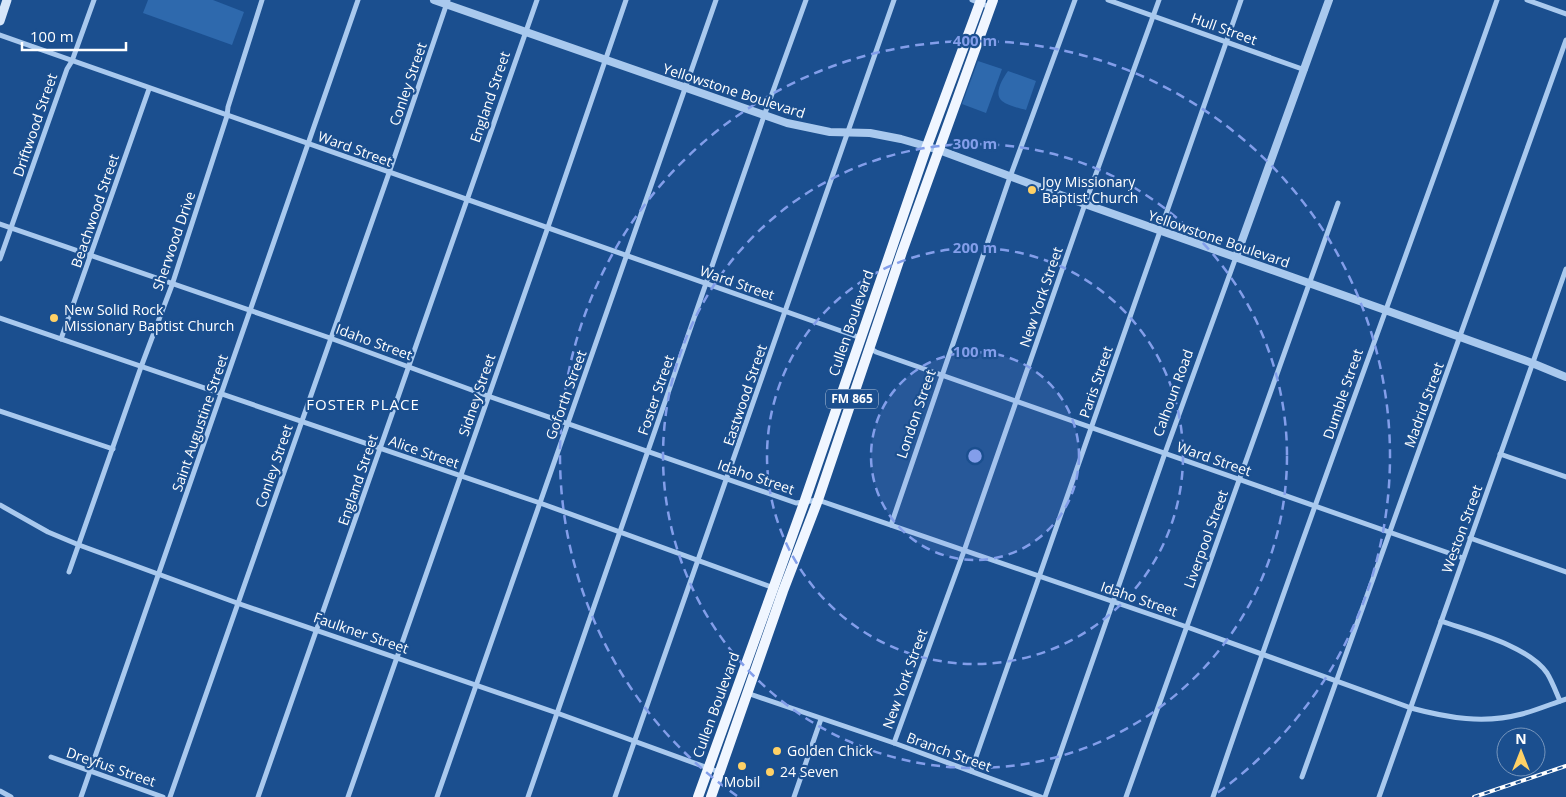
<svg xmlns="http://www.w3.org/2000/svg" width="1566" height="797" font-family="'Open Sans',sans-serif">
	<style>
		.green { fill: #2e69ad }
		.lines { fill: none; stroke-linecap: round; stroke-linejoin: round }
		.minor { stroke: #a9c9ee; stroke-width: 5 }
		.tertiary { stroke: #a9c9ee; stroke-width: 8 }
		.secondary { stroke: #d6e6fa; stroke-width: 9 }
		.primary { stroke: #f0f6ff; stroke-width: 10 }
		.rail-casing { stroke: #fff; stroke-width: 4 }
		.rail { stroke: #1b4f8f; stroke-width: 2; stroke-dasharray: 5.5; stroke-linecap: butt }
		.ring { fill: none; stroke: #839eea; stroke-width: 2.5; stroke-dasharray: 9 6 }
		.poi-dot { fill: #ffd166; stroke: #1b4f8f; stroke-width: 2 }
		.labels { text-anchor: middle; stroke-width: 4.5; stroke-linejoin: round; paint-order: stroke }
		.shield { fill: #1b4f8f; stroke: #bbcadd; stroke-width: 1 }
		.shield-label { font-size: 12px; font-weight: bold; fill: #fff }
		.street-label { font-size: 14px; fill: #fff; stroke: #1b4f8f }
		.poi-label { font-size: 14px; fill: #fff; stroke: #1b4f8f; text-anchor: start }
		.neighbourhood-label { font-size: 15px; letter-spacing: 1px; fill: #fff; stroke: #1b4f8f }
		.centre { fill: #839eea; stroke: #1b4f8f; stroke-width: 2.5 }
		.ring-label { font-size: 15px; text-anchor: middle; font-weight: bold; fill: #839eea; stroke: #1b4f8f; stroke-width: 4.5; stroke-linejoin: round; paint-order: stroke }
	</style>
	<rect width="100%" height="100%" fill="#1b4f8f"/>
	<g class="green">
		<path d="M148,0H213L244,12L232,45L143,13Z"/>
		<path d="M978,61L1002,69L986,113L962,104Z"/>
		<path d="M1008,71L1036,81L1026,110C1019,108 1008,106 1002,101C993,94 1003,78 1008,71Z"/>
	</g>
	<g class="lines">
		<g class="minor">
			<path d="M972,0L990,7"/>
			<path d="M1108,0L1305,70"/>
			<path d="M1527,0L1566,14"/>
			<path d="M0,35L861,338"/>
			<path d="M0,224L330,338L488,396L796,503L818,500L1187,627L1411,708C1448,718 1484,724 1522,714C1537,710 1551,704 1566,699"/>
			<path d="M0,259L67,69L72,61L94,0"/>
			<path d="M0,318L540,503L774,588"/>
			<path d="M61,339L149,89"/>
			<path d="M870,348L876,352L1463,558"/>
			<path d="M0,411L113,449"/>
			<path d="M1500,454L1566,477"/>
			<path d="M0,505L48,532L79,545L237,603L557,713L719,772"/>
			<path d="M891,525L1010,177L1075,0"/>
			<path d="M1470,538L1566,572"/>
			<path d="M69,572L141,367L172,285L227,116L228,107L262,0"/>
			<path d="M1441,621C1472,632 1527,645 1547,673C1552,681 1556,692 1560,701"/>
			<path d="M747,693L894,743L1041,797"/>
			<path d="M894,743L964,551L1085,204L1159,0"/>
			<path d="M51,757L163,797"/>
			<path d="M971,771L1241,0"/>
			<path d="M1302,777L1566,40"/>
			<path d="M0,791L11,797"/>
			<path d="M81,797L358,0"/>
			<path d="M170,797L389,173L448,0"/>
			<path d="M258,797L537,0"/>
			<path d="M348,797L548,227L626,0"/>
			<path d="M437,797L716,0"/>
			<path d="M528,797L764,116L806,0"/>
			<path d="M615,797L894,0"/>
			<path d="M794,797L821,719"/>
			<path d="M1045,797L1165,453L1236,257"/>
			<path d="M1126,797L1338,203"/>
			<path d="M1213,797C1303,530 1404,266 1497,0"/>
			<path d="M1379,797L1566,269"/>
		</g>
		<g class="tertiary">
			<path d="M434,0L787,123L830,132L870,133L901,139L939,150L1085,204L1385,310L1532,363L1566,377"/>
			<path d="M1236,257L1329,0"/>
		</g>
		<path class="secondary" d="M0,21L7,0"/>
		<g class="primary">
			<path d="M698,797L804,503L927,146L981,0"/>
			<path d="M711,797L783,591L818,500L902,252L993,0"/>
		</g>
		<g class="rail-casing">
			<path id="rail" d="M1474,797L1566,766"/>
		</g>
		<use href="#rail" class="rail"/>
	</g>
	<circle cx="975" cy="456" r="104" fill="#839eea" fill-opacity=".12"/>
	<g class="ring">
		<circle cx="975" cy="456" r="104"/>
		<circle cx="975" cy="456" r="208"/>
		<circle cx="975" cy="456" r="312"/>
		<path d="M737 796A415 415 0 1 1 1213 796"/>
	</g>
	<g class="poi-dot">
		<circle cx="1032" cy="190" r="5"/>
		<circle cx="54" cy="318" r="5"/>
		<circle cx="777" cy="751" r="5"/>
		<circle cx="742" cy="766" r="5"/>
		<circle cx="770" cy="772" r="5"/>
	</g>
	<g class="labels">
		<rect class="shield" x="826" y="389.5" width="52" height="19" rx="4"/>
		<g class="shield-label">
			<text x="852" y="403">FM 865</text>
		</g>
		<g class="street-label">
			<text transform="translate(1224 29) rotate(20)" y="5">Hull Street</text>
			<text transform="translate(408 84) rotate(-71)" y="5">Conley Street</text>
			<text transform="translate(734 91) rotate(18)" y="5">Yellowstone Boulevard</text>
			<text transform="translate(490 97) rotate(-71)" y="5">England Street</text>
			<text transform="translate(35 125) rotate(-71)" y="5">Driftwood Street</text>
			<text transform="translate(355 149) rotate(20)" y="5">Ward Street</text>
			<text transform="translate(95 211) rotate(-71)" y="5">Beachwood Street</text>
			<text transform="translate(1219 239) rotate(19)" y="5">Yellowstone Boulevard</text>
			<text transform="translate(174 241) rotate(-71)" y="5">Sherwood Drive</text>
			<text transform="translate(737 283) rotate(19)" y="5">Ward Street</text>
			<text transform="translate(1041 297) rotate(-71)" y="5">New York Street</text>
			<text transform="translate(851 323) rotate(-71)" y="5">Cullen Boulevard</text>
			<text transform="translate(374 342) rotate(20)" y="5">Idaho Street</text>
			<text transform="translate(1096 382) rotate(-71)" y="5">Paris Street</text>
			<text transform="translate(1173 393) rotate(-70)" y="5">Calhoun Road</text>
			<text transform="translate(1343 394) rotate(-71)" y="5">Dumble Street</text>
			<text transform="translate(477 395) rotate(-71)" y="5">Sidney Street</text>
			<text transform="translate(566 395) rotate(-70)" y="5">Goforth Street</text>
			<text transform="translate(656 395) rotate(-71)" y="5">Foster Street</text>
			<text transform="translate(745 395) rotate(-71)" y="5">Eastwood Street</text>
			<text transform="translate(1424 405) rotate(-70)" y="5">Madrid Street</text>
			<text transform="translate(916 414) rotate(-71)" y="5">London Street</text>
			<text transform="translate(200 423) rotate(-71)" y="5">Saint Augustine Street</text>
			<text transform="translate(424 452) rotate(19)" y="5">Alice Street</text>
			<text transform="translate(1214 459) rotate(19)" y="5">Ward Street</text>
			<text transform="translate(274 466) rotate(-71)" y="5">Conley Street</text>
			<text transform="translate(756 477) rotate(19)" y="5">Idaho Street</text>
			<text transform="translate(358 480) rotate(-71)" y="5">England Street</text>
			<text transform="translate(1462 529) rotate(-70)" y="5">Weston Street</text>
			<text transform="translate(1206 539) rotate(-70)" y="5">Liverpool Street</text>
			<text transform="translate(1139 599) rotate(19)" y="5">Idaho Street</text>
			<text transform="translate(361 633) rotate(19)" y="5">Faulkner Street</text>
			<text transform="translate(905 679) rotate(-70)" y="5">New York Street</text>
			<text transform="translate(716 705) rotate(-70)" y="5">Cullen Boulevard</text>
			<text transform="translate(949 752) rotate(20)" y="5">Branch Street</text>
			<text transform="translate(111 767) rotate(19)" y="5">Dreyfus Street</text>
		</g>
		<g class="poi-label">
			<text x="1042" y="187">Joy Missionary<tspan x="1042" dy="16">Baptist Church</tspan></text>
			<text x="64" y="315">New Solid Rock<tspan x="64" dy="16">Missionary Baptist Church</tspan></text>
			<text x="787" y="756">Golden Chick</text>
			<text x="780" y="777">24 Seven</text>
			<text x="742" y="787" text-anchor="middle">Mobil</text>
		</g>
		<g class="neighbourhood-label">
			<text x="363" y="410">FOSTER PLACE</text>
		</g>
	</g>
	<circle cx="975" cy="456" r="8" class="centre"/>
	<g class="ring-label">
		<text x="975" y="46">400 m</text>
		<text x="975" y="149">300 m</text>
		<text x="975" y="253">200 m</text>
		<text x="975" y="357">100 m</text>
	</g>
	<g transform="translate(1521 752)"><circle r="24" fill="#1b4f8f" stroke="#7695bc"/>
	<path d="M0-4L9 19L0 12L-9 19Z" fill="#ffd166"/>
	<text y="-8" font-size="14" font-weight="bold" text-anchor="middle" fill="#ffffff">N</text>
	</g>
	<path d="M22 42v8h104v-8" fill="none" stroke="#ffffff" stroke-width="2.5"/>
	<text x="30" y="42" font-size="15" fill="#ffffff" stroke="#1b4f8f" stroke-width="4" paint-order="stroke">100 m</text>
</svg>
